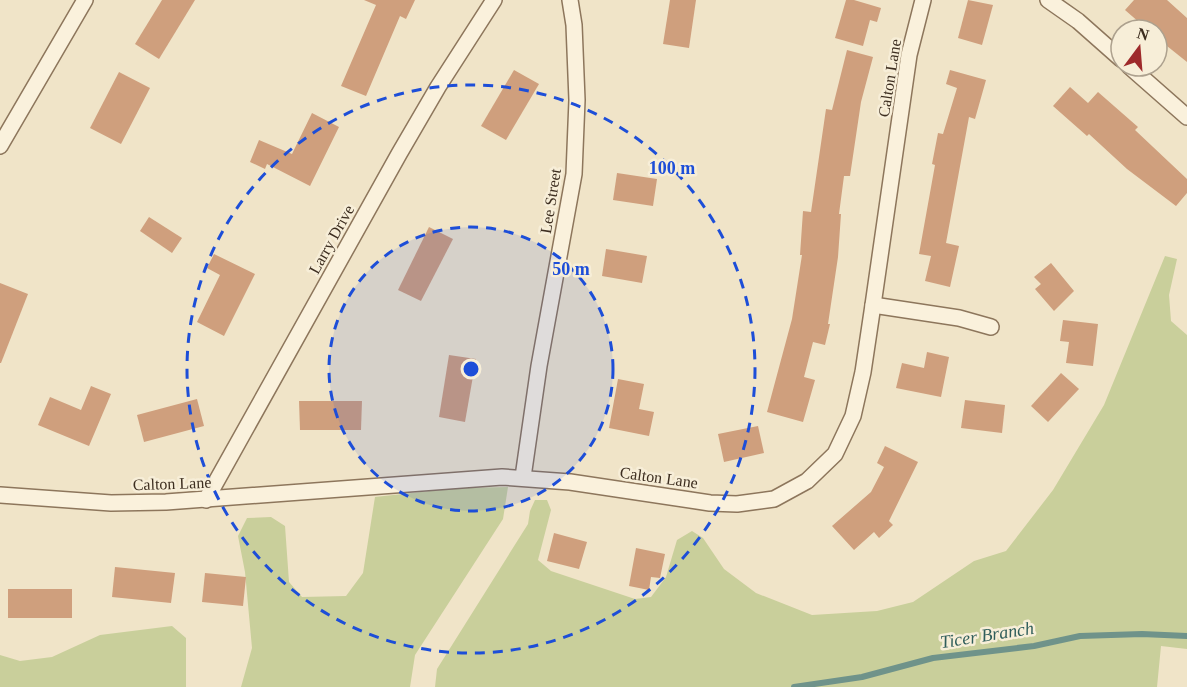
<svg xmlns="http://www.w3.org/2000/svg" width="1187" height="687" font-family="Georgia,serif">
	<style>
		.green { fill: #c9cf9b }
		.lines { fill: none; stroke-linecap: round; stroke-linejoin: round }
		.stream { stroke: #6f938a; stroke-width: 6 }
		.building { fill: #cf9f7d }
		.street-casing { stroke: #8d765c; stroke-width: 18 }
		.street { stroke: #faf1dc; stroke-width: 15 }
		.ring { fill: none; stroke: #1d4ed8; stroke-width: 3; stroke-dasharray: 10 8 }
		.labels { text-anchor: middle; stroke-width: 5; stroke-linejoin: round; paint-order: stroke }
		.street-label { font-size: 16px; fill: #3d2e20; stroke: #f7eed8 }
		.water-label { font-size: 18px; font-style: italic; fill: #2f5d5a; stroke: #f7eed8 }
		.centre { fill: #1d4ed8; stroke: #f7eed8; stroke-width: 3 }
		.ring-label { font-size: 18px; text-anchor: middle; font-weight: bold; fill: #1d4ed8; stroke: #f7eed8; stroke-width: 5; stroke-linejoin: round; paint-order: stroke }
	</style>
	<rect width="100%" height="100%" fill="#f0e4c8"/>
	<g class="green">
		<path d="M1165,256L1177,259L1169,295L1171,321L1187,335V649L1161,646L1157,687H435L437,669L528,524L530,511L535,500H547L551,510L538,560L551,571L635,599L651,597L666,577L677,540L692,531L703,538L724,569L756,593L812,615L877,611L913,602L974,561L1006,551L1053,490L1104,405Z"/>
		<path d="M508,487L503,519L415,655L410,687H241L252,648L245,572L238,536L247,518L271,517L285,526L289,582L302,597L346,596L363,573L375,497L457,488Z"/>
		<path d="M172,626L186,638V687H0V655L20,661L52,657L100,635Z"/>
	</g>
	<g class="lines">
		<path class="stream" d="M794,687L862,677L933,658L1034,646L1080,636L1142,634L1187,636"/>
	</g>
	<g class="building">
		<path d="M162,0H195L159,59L135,44Z"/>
		<path d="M364,0H415L406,19L400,16L366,96L341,86L376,5Z"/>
		<path d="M670,0H696L689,48L663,44Z"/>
		<path d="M846,0H854L881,8L877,22L870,20L863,46L835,38Z"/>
		<path d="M968,0L993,5L982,45L958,38Z"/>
		<path d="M1134,0H1167L1187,18V62L1157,38V30H1148L1125,10Z"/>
		<path d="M847,50L873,57L861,102L850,176H844L839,214H841L838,257L828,324H830L825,345L813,342L804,377L815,380L803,422L767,412L792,319L802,255H800L803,211L811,212L826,109L832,110Z"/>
		<path d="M514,70L539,84L506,140L481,126Z"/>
		<path d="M950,70L986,80L975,119L969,117L946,243L959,246L950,287L925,281L931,256L919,254L935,165L932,164L938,133L943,134L957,88L946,84Z"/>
		<path d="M119,72L150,88L121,144L90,128Z"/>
		<path d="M1070,87L1088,103L1098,92L1138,127L1135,130L1187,179V193L1176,206L1127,169L1089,134L1087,136L1053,106Z"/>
		<path d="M312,113L339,127L310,186L267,164L265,169L250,162L259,140L292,154Z"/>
		<path d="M617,173L657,179L653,206L613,200Z"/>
		<path d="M149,217L182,238L172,253L140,231Z"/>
		<path d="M429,227L453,239L421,301L398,290Z"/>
		<path d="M606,249L647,256L642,283L602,276Z"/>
		<path d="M214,254L255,274L224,336L197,322L220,275L207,268Z"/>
		<path d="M1051,263L1074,291L1054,311L1035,289L1041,284L1034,277Z"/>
		<path d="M0,283L28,294L1,363H0Z"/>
		<path d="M1063,320L1098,324L1093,366L1066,363L1069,342L1060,341Z"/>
		<path d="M927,352L949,357L941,397L896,388L902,363L924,368Z"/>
		<path d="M449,355L476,359L465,422L439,417Z"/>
		<path d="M1061,373L1079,389L1048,422L1031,406Z"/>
		<path d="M618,379L644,384L639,409L654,412L649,436L609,428Z"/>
		<path d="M91,386L111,394L89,446L38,425L50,397L81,410Z"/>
		<path d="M197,399L204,426L144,442L137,415Z"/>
		<path d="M965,400L1005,405L1002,433L961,428Z"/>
		<path d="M299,401H362L361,430H300Z"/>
		<path d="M758,426L764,453L724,462L718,434Z"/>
		<path d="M885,446L918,462L889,521L893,525L879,538L874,532L854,550L832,526L871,492L884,467L877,463Z"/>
		<path d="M554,533L587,542L579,569L547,561Z"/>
		<path d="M636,548L665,554L660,578L651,577L649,590L629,586Z"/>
		<path d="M115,567L175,573L171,603L112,597Z"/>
		<path d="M205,573L246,577L243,606L202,602Z"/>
		<rect x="8" y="589" width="64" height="29"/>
	</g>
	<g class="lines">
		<g class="street-casing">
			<g id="street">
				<path d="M1048,0L1078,21L1121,59"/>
				<path d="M1129,66L1187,117"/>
				<path d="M0,146L85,0"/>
				<path d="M873,305L959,318L991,327"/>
				<path d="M523,477L539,366L574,174L577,100L574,25L570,0"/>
				<path d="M0,495L111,503L166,502L502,477L570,482L710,503L737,504L774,499L807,481L835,454L853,416L863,372L873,305L909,55L923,0"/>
				<path d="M206,500L399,154L438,87L494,0"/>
			</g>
		</g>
		<use href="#street" class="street"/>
	</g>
	<circle cx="471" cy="369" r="142" fill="#1d4ed8" fill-opacity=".12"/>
	<g class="ring">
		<circle cx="471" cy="369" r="142"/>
		<circle cx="471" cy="369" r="284"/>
	</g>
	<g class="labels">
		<g class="street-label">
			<text transform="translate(889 78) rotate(-81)" y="6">Calton Lane</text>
			<text transform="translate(550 201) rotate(-81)" y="6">Lee Street</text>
			<text transform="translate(331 239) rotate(-61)" y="6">Larry Drive</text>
			<text transform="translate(659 477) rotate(8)" y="6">Calton Lane</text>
			<text transform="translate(172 483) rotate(-2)" y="6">Calton Lane</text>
		</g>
		<g class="water-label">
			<text transform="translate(987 635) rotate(-9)" y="6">Ticer Branch</text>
		</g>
	</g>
	<circle cx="471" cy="369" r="9" class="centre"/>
	<g class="ring-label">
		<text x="672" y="174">100 m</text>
		<text x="571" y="275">50 m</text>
	</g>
	<g transform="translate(1139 48) rotate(16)"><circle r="28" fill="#f7eed8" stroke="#ada18e" stroke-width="1.5"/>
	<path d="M0-4.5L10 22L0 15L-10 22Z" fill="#9e2a2b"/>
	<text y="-9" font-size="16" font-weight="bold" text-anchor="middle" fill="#3d2e20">N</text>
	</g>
</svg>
